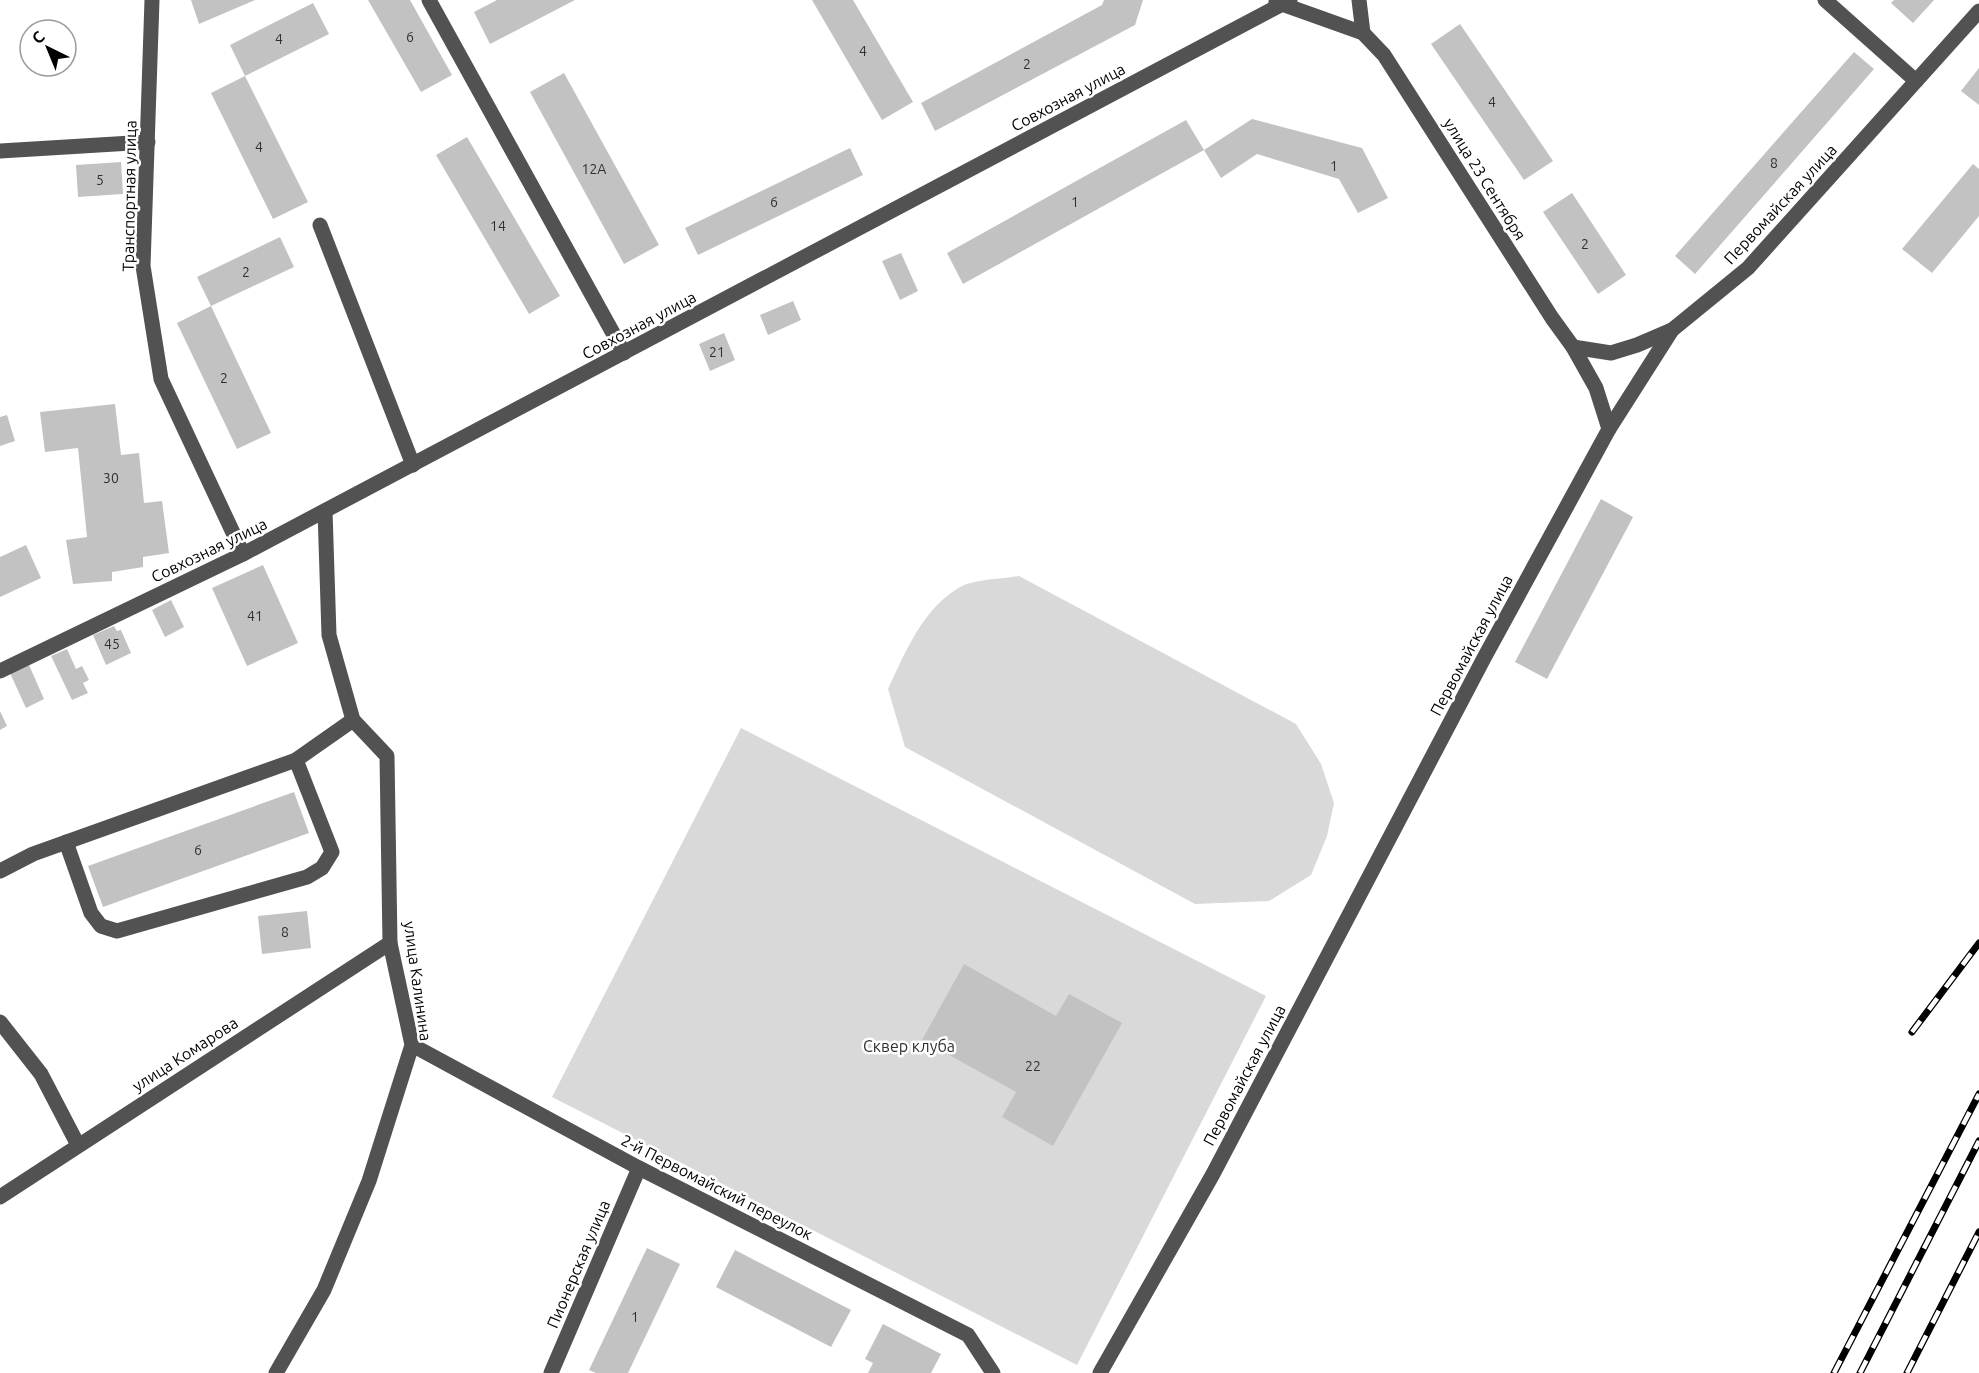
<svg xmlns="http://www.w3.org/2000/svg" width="1979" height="1373" font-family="Ubuntu,sans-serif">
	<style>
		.green { fill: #d9d9d9 }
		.building { fill: #c2c2c2 }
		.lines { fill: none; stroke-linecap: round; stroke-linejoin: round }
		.minor { stroke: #525252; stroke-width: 15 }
		.rail-casing { stroke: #000; stroke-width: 7 }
		.rail { stroke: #fff; stroke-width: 4.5; stroke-dasharray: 14; stroke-linecap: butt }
		.labels { text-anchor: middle; stroke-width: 5; stroke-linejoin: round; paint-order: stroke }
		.number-label { font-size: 14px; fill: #303030 }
		.street-label { font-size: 16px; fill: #000; stroke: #fff }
		.park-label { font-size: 16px; fill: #303030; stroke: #fff }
	</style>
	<rect width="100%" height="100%" fill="#fff"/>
	<g class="green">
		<path d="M1019,576L1296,724L1321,764L1334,803L1327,836L1311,875L1269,901L1195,904L905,747L888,689C906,651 924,605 964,585C975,580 1005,578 1019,576Z"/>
		<path d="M741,728L1266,996L1077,1365L552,1097Z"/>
	</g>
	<g class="building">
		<path d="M191,0H255L199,24Z"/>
		<path d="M368,0H410L452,75L421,92Z"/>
		<path d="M497,0H575L490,44L474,12Z"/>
		<path d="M812,0H853L913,102L882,120Z"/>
		<path d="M1104,0H1143L1135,25L935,131L921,103L1102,5Z"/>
		<path d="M1894,0H1934L1913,23L1891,3Z"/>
		<path d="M313,3L329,34L245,76L230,45Z"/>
		<path d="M1460,24L1553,161L1524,180L1431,44Z"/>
		<path d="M1854,52L1874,69L1695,274L1675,256Z"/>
		<path d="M1979,68V105L1961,91Z"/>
		<path d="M564,73L659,245L624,264L530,92Z"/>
		<path d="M245,76L308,202L273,219L211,93Z"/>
		<path d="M1252,119L1362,148L1388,198L1358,213L1339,179L1257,154L1221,178L1204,150Z"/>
		<path d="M1186,120L1204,150L963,284L947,253Z"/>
		<path d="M467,137L560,296L529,314L436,155Z"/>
		<path d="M850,148L863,175L698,255L685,228Z"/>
		<path d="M121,162L123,194L78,197L76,165Z"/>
		<path d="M1973,164L1979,169V216L1932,273L1902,249Z"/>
		<path d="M1572,193L1626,275L1598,294L1543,212Z"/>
		<path d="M280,237L294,267L211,306L197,277Z"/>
		<path d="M901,253L918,291L900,300L882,261Z"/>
		<path d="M793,301L801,320L768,335L760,315Z"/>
		<path d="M211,306L271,433L237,449L177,323Z"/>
		<path d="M724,333L735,360L710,371L699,344Z"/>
		<path d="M115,404L121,455L139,453L144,503L162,501L169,553L143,557V567L112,572V581L73,584L66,540L87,537L78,448L45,452L40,412Z"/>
		<path d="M7,415L15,441L0,446V417Z"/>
		<path d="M1601,499L1633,517L1547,679L1515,662Z"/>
		<path d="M26,545L41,578L0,597V557Z"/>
		<path d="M263,565L298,643L247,666L212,588Z"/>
		<path d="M171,600L184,627L165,637L152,610Z"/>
		<path d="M114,626L117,631L121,630L131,653L106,665L93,635Z"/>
		<path d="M67,649L76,669L82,666L89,680L83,683L88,693L72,700L51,656Z"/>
		<path d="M29,665L44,699L26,708L10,673Z"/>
		<path d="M0,711L7,726L0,730Z"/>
		<path d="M294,792L309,833L103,907L88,866Z"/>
		<path d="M307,911L311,948L262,954L258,916Z"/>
		<path d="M964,964L1056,1016L1069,994L1122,1023L1053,1146L1002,1117L1016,1092L922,1040Z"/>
		<path d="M647,1248L680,1264L628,1373H596L589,1370Z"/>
		<path d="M735,1250L851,1310L831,1347L716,1287Z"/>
		<path d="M883,1324L941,1354L931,1373H868L873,1363L865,1359Z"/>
	</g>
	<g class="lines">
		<g class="minor">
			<path d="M152,0L143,266L161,379L243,554"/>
			<path d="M429,0L624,353"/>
			<path d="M1359,0L1363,33"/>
			<path d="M1825,0L1916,81"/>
			<path d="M1276,2L1363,33L1384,55L1552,318L1573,347L1596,388L1609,429"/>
			<path d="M0,151L148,142"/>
			<path d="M320,225L413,465"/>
			<path d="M1573,347L1611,353L1637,345L1672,330"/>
			<path d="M0,671L243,554L1290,0"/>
			<path d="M66,842L91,913L101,926L117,931L307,877L322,868L332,852L296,760"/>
			<path d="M0,871L33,854L296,760L353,720"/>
			<path d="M0,1022L41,1074L78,1145"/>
			<path d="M412,1045L639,1168L968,1335L993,1373"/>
			<path d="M0,1197L390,943"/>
			<path d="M276,1373L324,1290L369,1181L412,1045L390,943L387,756L353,720L329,635L325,511"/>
			<path d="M551,1373L639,1168"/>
			<path d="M1100,1373L1213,1174L1484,658L1609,429L1672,330L1748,268L1979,11"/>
		</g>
		<g class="rail-casing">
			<g id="rail">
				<path d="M1912,1032L1979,943"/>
				<path d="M1834,1373L1979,1094"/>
				<path d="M1860,1373L1979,1141"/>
				<path d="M1907,1373L1979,1232"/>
			</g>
		</g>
		<use href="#rail" class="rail"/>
	</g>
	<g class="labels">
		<g class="number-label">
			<text x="410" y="42">6</text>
			<text x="279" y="44">4</text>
			<text x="863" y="56">4</text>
			<text x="1027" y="69">2</text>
			<text x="1492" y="107">4</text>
			<text x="259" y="152">4</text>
			<text x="1774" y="168">8</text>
			<text x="1334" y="171">1</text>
			<text x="594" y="174">12А</text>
			<text x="100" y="185">5</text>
			<text x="774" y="207">6</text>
			<text x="1075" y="207">1</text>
			<text x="498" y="231">14</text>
			<text x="1585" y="249">2</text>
			<text x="246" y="277">2</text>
			<text x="717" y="357">21</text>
			<text x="224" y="383">2</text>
			<text x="111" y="483">30</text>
			<text x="255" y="621">41</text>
			<text x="112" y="649">45</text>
			<text x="198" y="855">6</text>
			<text x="285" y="937">8</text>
			<text x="1033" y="1071">22</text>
			<text x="635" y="1322">1</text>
		</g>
		<g class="street-label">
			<text transform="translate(1068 97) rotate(-28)" y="6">Совхозная улица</text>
			<text transform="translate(1485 179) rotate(58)" y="6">улица 23 Сентября</text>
			<text transform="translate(129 196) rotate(-89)" y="6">Транспортная улица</text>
			<text transform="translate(1780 204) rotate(-47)" y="6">Первомайская улица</text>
			<text transform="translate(639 325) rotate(-28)" y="6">Совхозная улица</text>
			<text transform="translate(209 550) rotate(-26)" y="6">Совхозная улица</text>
			<text transform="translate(1471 645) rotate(-62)" y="6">Первомайская улица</text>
			<text transform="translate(418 981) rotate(82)" y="6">улица Калинина</text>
			<text transform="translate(185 1054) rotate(-33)" y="6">улица Комарова</text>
			<text transform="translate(1244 1075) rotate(-62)" y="6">Первомайская улица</text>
			<text transform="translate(717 1187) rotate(27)" y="6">2-й Первомайский переулок</text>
			<text transform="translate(578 1264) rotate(-67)" y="6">Пионерская улица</text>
		</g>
		<g class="park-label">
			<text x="909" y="1052">Сквер клуба</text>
		</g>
	</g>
	<g transform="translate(48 48) rotate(317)"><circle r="28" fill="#ffffff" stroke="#999999" stroke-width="1.5"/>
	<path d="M0-4.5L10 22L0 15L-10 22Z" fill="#000000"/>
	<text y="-9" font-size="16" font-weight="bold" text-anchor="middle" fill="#000000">С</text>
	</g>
</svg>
